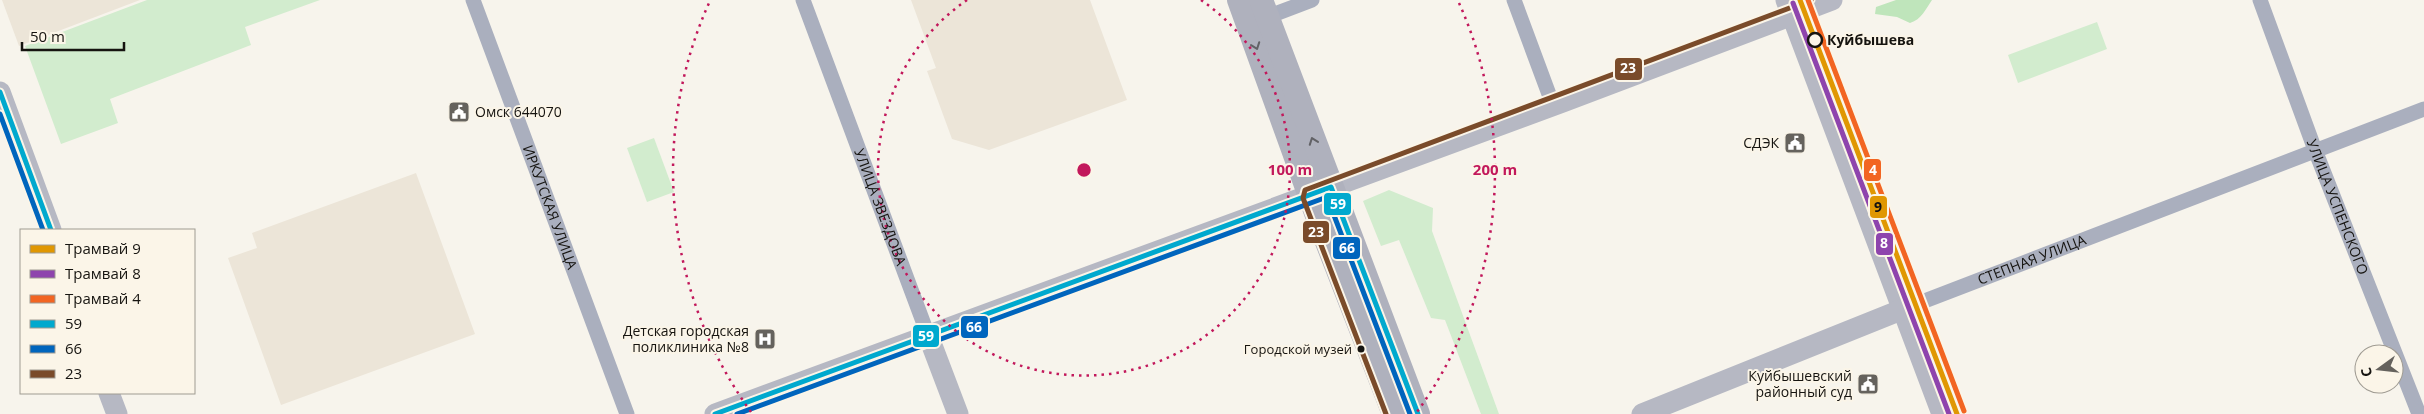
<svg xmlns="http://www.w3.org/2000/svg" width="2424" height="414" font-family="'Open Sans',sans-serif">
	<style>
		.built { fill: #ece5d8 }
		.green { fill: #d2ecce }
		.forest { fill: #bfe5bb }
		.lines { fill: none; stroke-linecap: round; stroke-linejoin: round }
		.street { stroke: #aaafbe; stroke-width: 15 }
		.secondary { stroke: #b6b8c3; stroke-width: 21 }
		.primary { stroke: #afb1bd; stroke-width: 24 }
		.bus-1-casing { stroke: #fbf5e8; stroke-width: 9 }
		.bus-2-casing { stroke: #fbf5e8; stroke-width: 9 }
		.bus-3-casing { stroke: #fbf5e8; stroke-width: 9 }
		.bus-1 { stroke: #00a9ce; stroke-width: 5 }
		.bus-2 { stroke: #0065bd; stroke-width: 5 }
		.bus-3 { stroke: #7a4b2a; stroke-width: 5 }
		.tram-1-casing { stroke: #fbf5e8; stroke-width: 9 }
		.tram-2-casing { stroke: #fbf5e8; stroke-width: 9 }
		.tram-3-casing { stroke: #fbf5e8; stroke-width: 9 }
		.tram-1 { stroke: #e09702; stroke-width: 5 }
		.tram-2 { stroke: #8e44ad; stroke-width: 5 }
		.tram-3 { stroke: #f26522; stroke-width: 5 }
		.oneway { stroke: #626266 }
		.ring { fill: none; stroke: #c2185b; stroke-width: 2.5; stroke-dasharray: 2.5 5 }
		.stop-dot { fill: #fbf5e8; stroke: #161410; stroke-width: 2.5 }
		.bus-dot { fill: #161410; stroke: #fbf5e8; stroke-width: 2 }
		.labels { text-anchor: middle; stroke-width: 4; stroke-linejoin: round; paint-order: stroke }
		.bus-label { font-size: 13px; fill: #161410; stroke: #fbf5e8; text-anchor: end }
		.stop-label { font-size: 14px; font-weight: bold; fill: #161410; stroke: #fbf5e8; text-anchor: start }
		.poi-label { font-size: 14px; fill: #161410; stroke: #fbf5e8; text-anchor: end }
		.street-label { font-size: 14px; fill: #161410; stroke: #fbf5e8 }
		.centre { fill: #c2185b; stroke: #fbf5e8; stroke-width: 2.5 }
		.ring-label { font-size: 15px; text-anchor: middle; font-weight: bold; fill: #c2185b; stroke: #fbf5e8; stroke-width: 4; stroke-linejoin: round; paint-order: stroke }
		.line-badge { stroke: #fbf5e8; stroke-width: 2 }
		.badge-label { font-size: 14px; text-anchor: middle; font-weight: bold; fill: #fff }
		.pale-badge-label { font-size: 14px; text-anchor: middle; font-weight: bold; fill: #111 }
	</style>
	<rect width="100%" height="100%" fill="#f7f4ec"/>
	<g class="built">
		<path d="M2,0H140L19,46Z"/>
		<path d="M911,0H1090L1127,100L989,150L952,139L927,71L936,68Z"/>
		<path d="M416,173L475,334L281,405L228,258L257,248L252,233Z"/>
	</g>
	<g class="green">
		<path d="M147,0H320L245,27L251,45L110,99L118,123L61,144L25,46Z"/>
		<path d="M2097,22L2107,49L2018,83L2008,55Z"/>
		<path d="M654,138L674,192L647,202L627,148Z"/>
		<path d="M1389,190L1433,208L1432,231L1499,414H1481L1445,320L1431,318L1399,240L1381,246L1363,201Z"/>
	</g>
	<path class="forest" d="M1896,0H1932C1925,10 1922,19 1910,23L1897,17L1875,14L1876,7Z"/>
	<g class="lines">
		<g class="street">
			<path id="s1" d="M473,0L627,414"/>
			<path id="s2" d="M803,0L928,335"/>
			<path d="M1514,0L1553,105"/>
			<path id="s3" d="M2260,0L2315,150L2419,414"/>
			<path d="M1267,17L1312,0"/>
			<path id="s4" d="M1901,310L2424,109"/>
		</g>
		<g class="secondary">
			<path d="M1786,0L1942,414"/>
			<path d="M0,92L51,230"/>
			<path d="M928,335L958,414"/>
			<path d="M109,393L117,414"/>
			<path d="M715,414L1563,102L1832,0"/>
			<path d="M1642,414L1901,310"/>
		</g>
		<g class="primary">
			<path d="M1239,0L1320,224L1394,414"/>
			<path d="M1261,0L1418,414"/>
		</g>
		<g class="bus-1-casing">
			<g id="bus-1">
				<path d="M0,92L51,230"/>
				<path d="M715,414L1331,187L1418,414"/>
			</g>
		</g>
		<g class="bus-2-casing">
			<g id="bus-2">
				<path d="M0,114L43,230"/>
				<path d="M737,414L1327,197L1410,414"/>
			</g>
		</g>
		<g class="bus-3-casing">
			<path id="bus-3" d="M1386,414L1303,198L1305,190L1811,0"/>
		</g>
		<use href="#bus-1" class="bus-1"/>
		<use href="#bus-2" class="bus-2"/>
		<use href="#bus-3" class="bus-3"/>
		<g class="tram-1-casing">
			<path id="tram-1" d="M1800,0L1957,414"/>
		</g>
		<g class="tram-2-casing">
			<path id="tram-2" d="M1793,3L1949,414"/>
		</g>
		<g class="tram-3-casing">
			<path id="tram-3" d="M1808,0L1964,411"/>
		</g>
		<use href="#tram-1" class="tram-1"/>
		<use href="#tram-2" class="tram-2"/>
		<use href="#tram-3" class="tram-3"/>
	</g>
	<defs><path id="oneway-chevron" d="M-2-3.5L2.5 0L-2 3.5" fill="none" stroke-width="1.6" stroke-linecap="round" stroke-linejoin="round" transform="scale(1.25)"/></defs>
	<g class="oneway">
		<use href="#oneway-chevron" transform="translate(1256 46) rotate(70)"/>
		<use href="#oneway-chevron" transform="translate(1313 141) rotate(-110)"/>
	</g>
	<g class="ring">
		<path d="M1201 0A206 206 0 1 1 967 0"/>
		<path d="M751 412A411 411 0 0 1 709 3M1459 3A411 411 0 0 1 1417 412"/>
	</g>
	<defs>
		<g id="civic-square" transform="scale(1.125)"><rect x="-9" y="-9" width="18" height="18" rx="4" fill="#65625d" stroke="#fbf5e8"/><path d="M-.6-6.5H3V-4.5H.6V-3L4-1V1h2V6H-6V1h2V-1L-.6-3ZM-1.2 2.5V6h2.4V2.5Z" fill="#fff"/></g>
		<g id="hospital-square" transform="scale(1.125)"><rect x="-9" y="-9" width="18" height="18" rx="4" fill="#65625d" stroke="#fbf5e8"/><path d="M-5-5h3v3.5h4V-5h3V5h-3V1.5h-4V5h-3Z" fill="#fff"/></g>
	</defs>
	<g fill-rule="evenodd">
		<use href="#civic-square" x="459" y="112"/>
		<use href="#civic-square" x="1795" y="143"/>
		<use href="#hospital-square" x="765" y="339"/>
		<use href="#civic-square" x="1868" y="384"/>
	</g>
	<circle class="stop-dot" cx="1815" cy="40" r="7"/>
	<circle class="bus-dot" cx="1361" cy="349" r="4.5"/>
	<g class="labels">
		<g class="bus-label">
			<text x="1352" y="354">Городской музей</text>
		</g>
		<g class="stop-label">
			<text x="1827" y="45">Куйбышева</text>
		</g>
		<g class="poi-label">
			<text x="475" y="117" text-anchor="start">Омск 644070</text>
			<text x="1779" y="148">СДЭК</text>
			<text x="749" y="336">Детская городская<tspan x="749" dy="16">поликлиника №8</tspan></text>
			<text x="1852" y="381">Куйбышевский<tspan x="1852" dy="16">районный суд</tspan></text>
		</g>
		<g class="street-label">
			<text dy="5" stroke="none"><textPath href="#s1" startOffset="221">ИРКУТСКАЯ УЛИЦА</textPath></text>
			<text dy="5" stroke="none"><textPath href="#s2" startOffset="221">УЛИЦА ЗВЕЗДОВА</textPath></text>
			<text dy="5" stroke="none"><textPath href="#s3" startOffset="221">УЛИЦА УСПЕНСКОГО</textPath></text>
			<text dy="5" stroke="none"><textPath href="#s4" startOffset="140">СТЕПНАЯ УЛИЦА</textPath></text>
		</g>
	</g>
	<circle cx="1084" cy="170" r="8" class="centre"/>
	<g class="ring-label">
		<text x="1290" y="175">100 m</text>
		<text x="1495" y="175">200 m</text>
	</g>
	<g class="line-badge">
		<rect x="1614" y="57" width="29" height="24" rx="5" fill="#7a4b2a"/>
		<rect x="1863" y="158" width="19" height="24" rx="5" fill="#f26522"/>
		<rect x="1323" y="192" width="29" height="24" rx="5" fill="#00a9ce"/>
		<rect x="1869" y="195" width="19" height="24" rx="5" fill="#e09702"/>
		<rect x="1302" y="220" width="28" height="24" rx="5" fill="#7a4b2a"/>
		<rect x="1875" y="232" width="19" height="24" rx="5" fill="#8e44ad"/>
		<rect x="1332" y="236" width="29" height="24" rx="5" fill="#0065bd"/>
		<rect x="960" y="315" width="29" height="24" rx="5" fill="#0065bd"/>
		<rect x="912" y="324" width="28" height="24" rx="5" fill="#00a9ce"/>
	</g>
	<g class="badge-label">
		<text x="1628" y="73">23</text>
		<text x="1873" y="175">4</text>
		<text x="1338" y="209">59</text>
		<text x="1316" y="237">23</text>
		<text x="1884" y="248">8</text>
		<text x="1347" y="253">66</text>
		<text x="974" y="332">66</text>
		<text x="926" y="341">59</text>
	</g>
	<g class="pale-badge-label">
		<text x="1878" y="212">9</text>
	</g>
	<rect x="20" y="229" width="175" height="165" fill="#fbf5e8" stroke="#9f9b92"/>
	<rect x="30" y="245" width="25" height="8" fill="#e09702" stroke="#9f9b92"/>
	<text x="65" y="254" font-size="15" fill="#161410">Трамвай 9</text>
	<rect x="30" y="270" width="25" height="8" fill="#8e44ad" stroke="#9f9b92"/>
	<text x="65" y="279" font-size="15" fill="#161410">Трамвай 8</text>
	<rect x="30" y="295" width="25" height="8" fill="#f26522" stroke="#9f9b92"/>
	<text x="65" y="304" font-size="15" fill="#161410">Трамвай 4</text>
	<rect x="30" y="320" width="25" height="8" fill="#00a9ce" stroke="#9f9b92"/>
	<text x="65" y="329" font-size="15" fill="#161410">59</text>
	<rect x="30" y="345" width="25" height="8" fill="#0065bd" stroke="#9f9b92"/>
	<text x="65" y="354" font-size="15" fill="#161410">66</text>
	<rect x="30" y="370" width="25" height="8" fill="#7a4b2a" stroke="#9f9b92"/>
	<text x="65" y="379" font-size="15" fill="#161410">23</text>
	<g transform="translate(2379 369) rotate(255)"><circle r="24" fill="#fbf5e8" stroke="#9f9b92"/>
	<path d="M0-4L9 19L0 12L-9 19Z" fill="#65625d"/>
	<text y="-8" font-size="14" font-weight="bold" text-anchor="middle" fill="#161410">С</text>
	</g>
	<path d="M22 42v8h102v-8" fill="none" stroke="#161410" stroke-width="2.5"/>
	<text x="30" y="42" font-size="15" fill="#161410" stroke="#fbf5e8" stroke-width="4" paint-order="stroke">50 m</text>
</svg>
